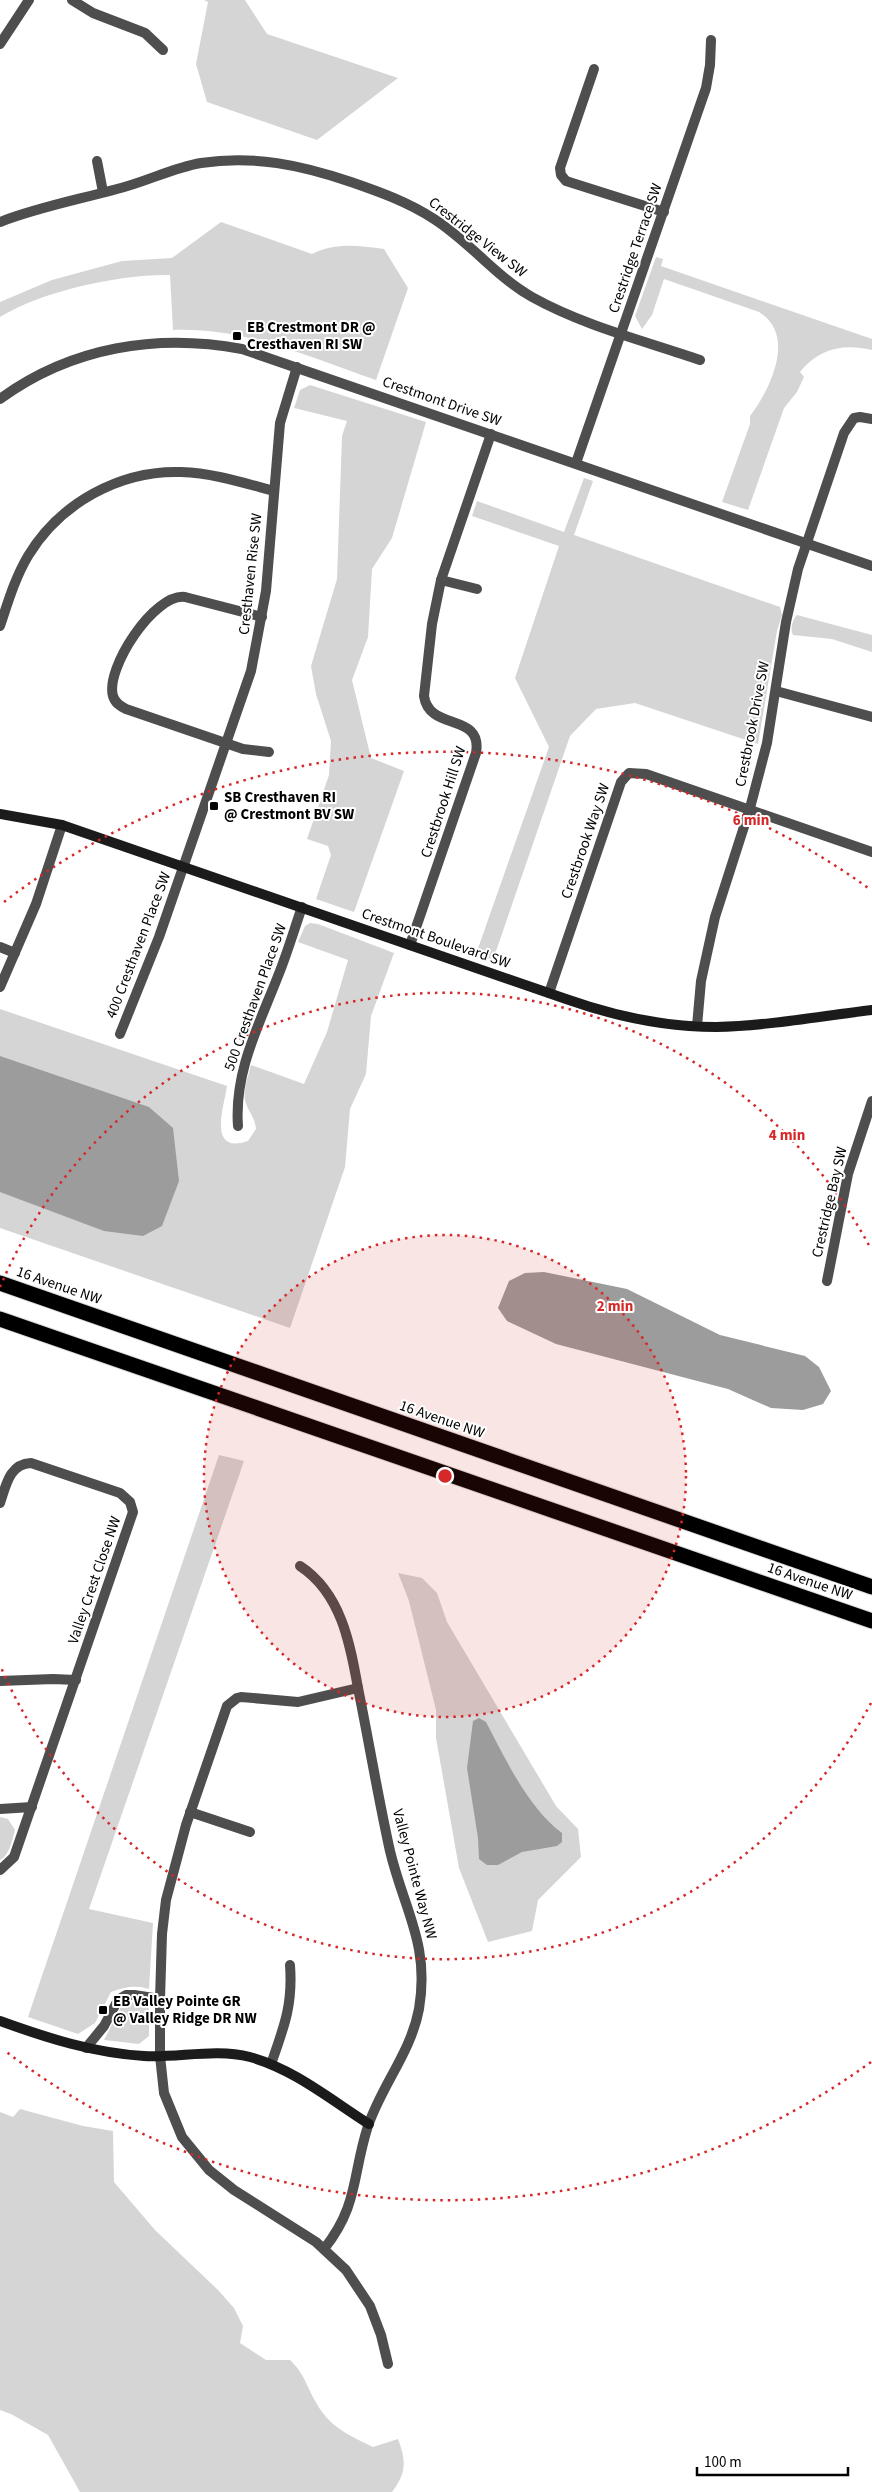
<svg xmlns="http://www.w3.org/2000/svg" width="872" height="2492" font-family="'Source Sans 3',sans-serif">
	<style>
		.green { fill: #d5d5d5 }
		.water { fill: #9c9c9c }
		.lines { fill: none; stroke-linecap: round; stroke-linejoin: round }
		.highway-casing { stroke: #dbdbdb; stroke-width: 17 }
		.street { stroke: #4e4e4e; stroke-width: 10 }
		.secondary { stroke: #1b1b1b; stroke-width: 10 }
		.highway { stroke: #000; stroke-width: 15 }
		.ring { fill: none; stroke: #d62828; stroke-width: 2.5; stroke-dasharray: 2.5 5 }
		.poi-dot { fill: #000; stroke: #fff; stroke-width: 2 }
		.labels { text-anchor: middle; stroke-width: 4; stroke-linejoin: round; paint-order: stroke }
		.street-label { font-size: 15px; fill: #000; stroke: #fff }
		.poi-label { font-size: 15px; font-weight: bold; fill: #000; stroke: #fff; text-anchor: start }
		.centre { fill: #d62828; stroke: #fff; stroke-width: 2.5 }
		.ring-label { font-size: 15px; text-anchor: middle; font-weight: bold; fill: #d62828; stroke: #fff; stroke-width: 4; stroke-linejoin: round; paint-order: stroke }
	</style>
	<rect width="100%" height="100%" fill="#fff"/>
	<g class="green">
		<path d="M204,0H245L267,34L398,78L317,140L207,102L196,64L208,2Z"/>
		<path d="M221,222L312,254C337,242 358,246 384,249L408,288L376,380C310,357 244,327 173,330L170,275C120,274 42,291 0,317V302L52,280L122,261L172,258Z"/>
		<path d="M656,257L663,259L661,266L872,339V350C843,343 818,349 800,372L804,377L797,392L784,408L748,510L722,502L750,424V416C770,390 797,335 759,312L664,279L652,315L642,329L635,316Z"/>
		<path d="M310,385L426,422L392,538L372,569L368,637L352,680L371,758L404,771L354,912L316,899L331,855L328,846L307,839L329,775L331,741L316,694L311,666L337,579L342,436L347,421L294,408L300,390Z"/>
		<path d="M584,478L593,481L574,535L780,607L782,615L777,631L758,744L635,703L596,709L570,736L493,960L476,954L549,747L515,678L559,546L472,516L477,501L564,532Z"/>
		<path d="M797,615L872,635V652L832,639L793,635C790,629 792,620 797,615Z"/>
		<path d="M310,923L318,924L394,953L371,1016L366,1074L350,1109L345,1167L290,1328L0,1228V1009L227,1086C224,1107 207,1155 248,1141L256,1129C255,1119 251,1115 247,1106C241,1094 248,1078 251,1065L304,1084L327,1032L348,960L298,942L305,926Z"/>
		<path d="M219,1455L244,1461L89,1909L153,1923L149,1989C135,1985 125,1987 111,1992L95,2023L78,2034L28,2017Z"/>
		<path d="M398,1573L422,1578L437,1593L447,1622L556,1806L578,1829L581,1857L538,1900L532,1931L488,1942L459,1868L436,1738V1710L409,1601Z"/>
		<path d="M0,1817L8,1819L15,1830C12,1840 10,1855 0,1860Z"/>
		<path d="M131,2002L147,2004L149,2009V2036L139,2044L104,2040L122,2005Z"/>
		<path d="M20,2109L83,2126L113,2131L114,2182L155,2230L218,2290L234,2308L243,2326L240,2343L266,2360H290C304,2374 305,2382 314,2399C328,2426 346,2434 373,2447L398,2439C406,2460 407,2472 392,2492H80L48,2435L11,2414L0,2410V2112L13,2117Z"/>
	</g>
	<g class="water">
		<path d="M0,1056L149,1107L173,1128L179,1181L162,1226L143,1236L104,1231L0,1192Z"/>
		<path d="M544,1272L627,1289L720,1335L805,1356L819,1367L831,1391L823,1404L803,1410L771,1408L728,1389L556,1344L507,1321L498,1308L509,1281L525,1273Z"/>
		<path d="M479,1718L486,1722C505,1758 528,1808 562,1833V1842L557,1846L522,1852L498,1865H487L479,1859L478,1838L467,1768L473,1721Z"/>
	</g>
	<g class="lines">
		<g class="highway-casing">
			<g id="highway">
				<path d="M0,1283L872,1587"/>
				<path d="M0,1319L872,1621"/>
			</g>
		</g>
		<g class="street">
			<path d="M72,0L93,13L145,33L163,50"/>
			<path d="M0,44L29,0"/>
			<path d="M594,69L560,168L561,175L566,181L664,212"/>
			<path d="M97,161L103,192"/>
			<path d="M0,222C39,207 77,200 117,189C146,182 172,168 201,163C254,155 301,165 351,182C380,192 408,202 434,219C470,242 495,276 532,297C584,326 645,341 700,360"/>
			<path d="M0,399C71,347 157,333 242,349L872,566"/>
			<path d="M576,463L706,88L710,65L711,40"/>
			<path d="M441,580L477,589"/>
			<path d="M262,617L185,597C154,593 105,669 113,696C115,703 120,706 126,709L243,749L269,752"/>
			<path d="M0,626C8,602 15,578 28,556C60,503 120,470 181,472C213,473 244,483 274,491"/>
			<path d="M776,691L872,717"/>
			<path d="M410,945L476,753C483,712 429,732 424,696L432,624L441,580L491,434"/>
			<path d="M0,947L15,953"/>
			<path d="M0,987L36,904L62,825"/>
			<path d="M549,993L621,782L629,773L646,774L872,852"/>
			<path d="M697,1026L701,981L715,917L750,808L767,743L786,622L798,569L844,433L854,418L860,417L872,419"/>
			<path d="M120,1034L159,937L251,671L266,591L280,423L297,367"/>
			<path d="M238,1126C234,1072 259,1025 278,976C287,954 294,930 302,907"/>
			<path d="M827,1281L848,1174L872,1101"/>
			<path d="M0,1503C6,1486 9,1464 31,1463L120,1493L130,1502L133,1512L14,1857L0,1870"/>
			<path d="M300,1566C341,1593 350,1643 358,1688"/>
			<path d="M0,1681L53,1679L76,1680"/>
			<path d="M0,1809L32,1807"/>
			<path d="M190,1812L250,1832"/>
			<path d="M86,2048L104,2026L118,2000L126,1995H134L160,1999"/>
			<path d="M271,2064C284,2027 293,2005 290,1965"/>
			<path d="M324,2249C359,2205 352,2175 368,2126C382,2085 411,2052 419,2009C430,1944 404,1910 390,1851C378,1797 369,1742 358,1688L298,1702L241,1697L237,1698L227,1706L186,1825L166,1900L162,1934L160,1999V2056L164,2093L182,2137L209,2170L234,2190L316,2242L346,2270L370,2306L381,2335L388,2364"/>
		</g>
		<g class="secondary">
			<path d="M0,814L62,825L566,999C614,1016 664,1027 716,1027C767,1026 821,1016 872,1010"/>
			<path d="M0,2021C47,2038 94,2053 144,2056C179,2058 215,2048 250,2057C294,2069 331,2100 369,2124"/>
		</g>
		<use href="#highway" class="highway"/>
	</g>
	<circle cx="445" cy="1476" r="241" fill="#d62828" fill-opacity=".12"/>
	<g class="ring">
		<circle cx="445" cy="1476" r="241"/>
		<path d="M871 1703A483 483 0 0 1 0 1665M0 1287A483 483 0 0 1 871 1249"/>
		<path d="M871 2062A724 724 0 0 1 4 2050M4 902A724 724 0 0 1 871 890"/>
	</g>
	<g class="poi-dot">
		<rect x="232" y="331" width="10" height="10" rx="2.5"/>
		<rect x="209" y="801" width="10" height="10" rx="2.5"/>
		<rect x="98" y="2005" width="10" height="10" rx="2.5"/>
	</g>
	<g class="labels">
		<g class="street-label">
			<text transform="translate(478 237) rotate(38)" y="5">Crestridge View SW</text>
			<text transform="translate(635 248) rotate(-71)" y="5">Crestridge Terrace SW</text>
			<text transform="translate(442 401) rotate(19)" y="5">Crestmont Drive SW</text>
			<text transform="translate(250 574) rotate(-84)" y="5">Cresthaven Rise SW</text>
			<text transform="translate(752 724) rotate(-79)" y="5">Crestbrook Drive SW</text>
			<text transform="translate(443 802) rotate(-72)" y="5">Crestbrook Hill SW</text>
			<text transform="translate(585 841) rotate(-71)" y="5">Crestbrook Way SW</text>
			<text transform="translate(436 938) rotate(19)" y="5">Crestmont Boulevard SW</text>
			<text transform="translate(138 945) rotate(-69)" y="5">400 Cresthaven Place SW</text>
			<text transform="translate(255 997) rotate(-70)" y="5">500 Cresthaven Place SW</text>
			<text transform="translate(829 1202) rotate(-77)" y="5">Crestridge Bay SW</text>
			<text transform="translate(59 1285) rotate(19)" y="5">16 Avenue NW</text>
			<text transform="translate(442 1419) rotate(19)" y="5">16 Avenue NW</text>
			<text transform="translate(94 1580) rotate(-71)" y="5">Valley Crest Close NW</text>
			<text transform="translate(810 1581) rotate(19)" y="5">16 Avenue NW</text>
			<text transform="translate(415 1874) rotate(75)" y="5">Valley Pointe Way NW</text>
		</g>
		<g class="poi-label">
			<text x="247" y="332">EB Crestmont DR @<tspan x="247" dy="17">Cresthaven RI SW</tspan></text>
			<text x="224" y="802">SB Cresthaven RI<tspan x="224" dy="17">@ Crestmont BV SW</tspan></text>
			<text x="113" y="2006">EB Valley Pointe GR<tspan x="113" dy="17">@ Valley Ridge DR NW</tspan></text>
		</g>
	</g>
	<circle cx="445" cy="1476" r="8" class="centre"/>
	<g class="ring-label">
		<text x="751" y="825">6 min</text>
		<text x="787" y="1140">4 min</text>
		<text x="615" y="1311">2 min</text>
	</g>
	<path d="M697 2467v8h151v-8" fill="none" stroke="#000000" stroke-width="2.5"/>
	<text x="704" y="2467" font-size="15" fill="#000000" stroke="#ffffff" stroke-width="4" paint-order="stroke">100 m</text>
</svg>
